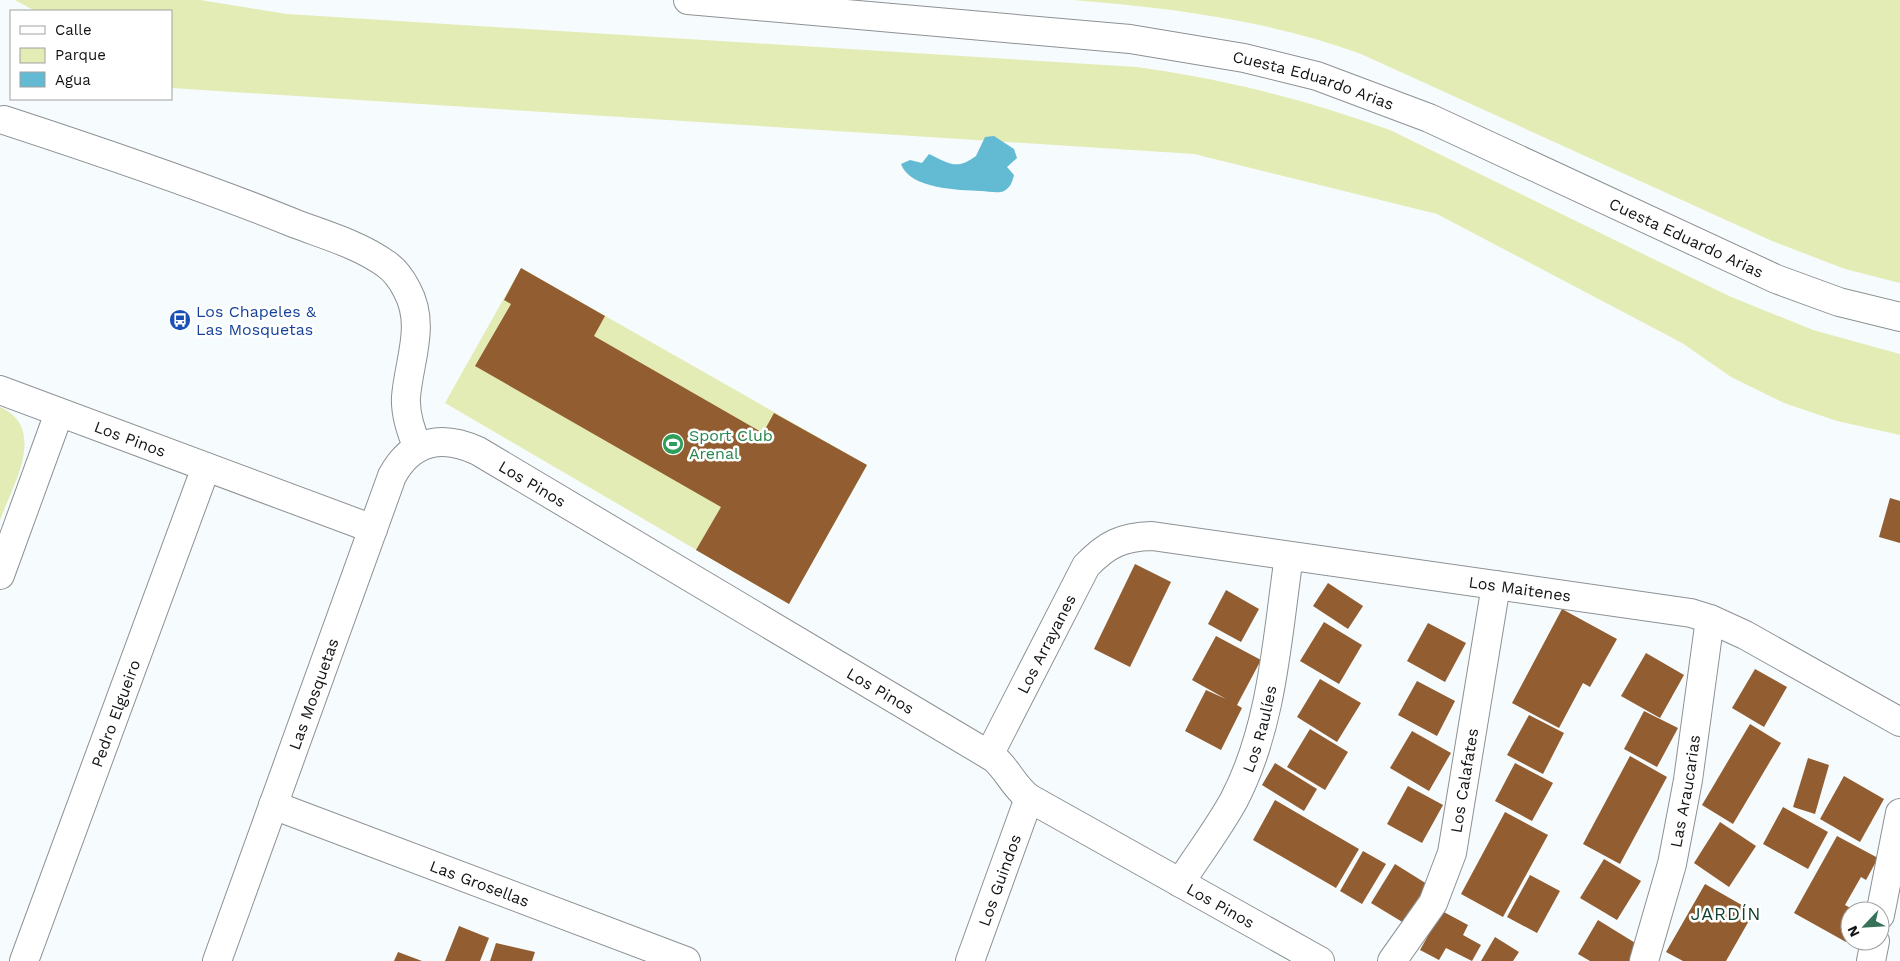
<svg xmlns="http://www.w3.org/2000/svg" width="1900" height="961" font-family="'Work Sans',sans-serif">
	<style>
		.green { fill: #e4ecb5 }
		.water { fill: #62bad3 }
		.building { fill: #925d30 }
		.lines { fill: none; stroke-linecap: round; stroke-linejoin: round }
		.minor-casing { stroke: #8d9194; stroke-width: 30 }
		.minor { stroke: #fff; stroke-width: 28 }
		.labels { text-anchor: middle; stroke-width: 5; stroke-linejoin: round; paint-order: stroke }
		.street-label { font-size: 16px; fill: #121314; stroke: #fff }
		.transit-label { font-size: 16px; fill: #164399; stroke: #fff; text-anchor: start }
		.leisure-label { font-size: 16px; fill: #27864d; stroke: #fff; text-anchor: start }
		.neighbourhood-label { font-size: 18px; letter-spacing: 1px; fill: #114130; stroke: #fff }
	</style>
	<rect width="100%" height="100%" fill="#f6fbfe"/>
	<g class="green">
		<path d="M15,0H200L287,14L1137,67C1224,79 1308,100 1390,130L1729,296L1813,330L1900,354V435L1837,421L1784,403L1731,377L1682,343L1437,214L1194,154L171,88V11H35Z"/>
		<path d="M1073,0H1900V283L1845,269L1772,241L1361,54C1268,20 1171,8 1073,0Z"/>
		<path d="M521,268L867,465L789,604L445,403Z"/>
		<path d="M0,407C48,428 13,485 0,520Z"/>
	</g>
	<path class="water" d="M994,136L1014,149L1017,158L1007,167L1014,175C1012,182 1011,187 1004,191C998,194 988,191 981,191C958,190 910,189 901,164L910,160L922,163L929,154C949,163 956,171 976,156L985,137Z"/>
	<g class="building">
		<path d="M521,268L605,316L594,336L763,433L774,413L867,465L789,604L696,550L721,507L475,366L511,304L504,300Z"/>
		<path d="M1890,498L1900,501V543L1879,537Z"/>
		<path d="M1135,564L1171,582L1130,667L1094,649Z"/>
		<path d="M1328,583L1363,606L1348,629L1313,606Z"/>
		<path d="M1226,590L1259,609L1241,642L1208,624Z"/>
		<path d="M1562,609L1617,639L1590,687L1583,683L1559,728L1512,703Z"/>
		<path d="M1324,622L1362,645L1339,684L1300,661Z"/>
		<path d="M1428,623L1466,643L1445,682L1407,661Z"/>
		<path d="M1216,636L1261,660L1237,705L1242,708L1221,750L1185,731L1206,690L1226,699L1192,680Z"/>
		<path d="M1646,653L1684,675L1660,718L1621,696Z"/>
		<path d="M1755,669L1787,687L1764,727L1732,708Z"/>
		<path d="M1320,679L1361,703L1337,742L1297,717Z"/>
		<path d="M1417,681L1455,701L1437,736L1398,715Z"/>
		<path d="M1644,711L1678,728L1657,767L1624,749Z"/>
		<path d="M1529,715L1564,733L1543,774L1507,755Z"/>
		<path d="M1750,724L1781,743L1733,824L1702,805Z"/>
		<path d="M1310,729L1348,752L1325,790L1287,767Z"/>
		<path d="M1412,731L1451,753L1429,791L1390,768Z"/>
		<path d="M1630,756L1667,777L1620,864L1583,844Z"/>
		<path d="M1808,758L1829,765L1815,814L1793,807Z"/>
		<path d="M1275,763L1317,789L1304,811L1262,785Z"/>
		<path d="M1515,763L1553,783L1532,821L1495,801Z"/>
		<path d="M1844,776L1884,799L1860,842L1820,819Z"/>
		<path d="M1408,786L1443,805L1422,843L1387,824Z"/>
		<path d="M1275,800L1359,849L1336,888L1253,840Z"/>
		<path d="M1783,807L1828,832L1808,869L1763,844Z"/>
		<path d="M1505,812L1548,835L1503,917L1461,894Z"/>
		<path d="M1720,822L1756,846L1729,887L1694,863Z"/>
		<path d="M1837,836L1878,858L1866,880L1861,877L1845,905L1856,911H1850V935L1846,942L1794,913Z"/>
		<path d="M1363,851L1386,864L1362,904L1340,891Z"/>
		<path d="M1604,859L1641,881L1617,920L1580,898Z"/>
		<path d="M1395,864L1427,884L1404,923L1371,903Z"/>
		<path d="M1530,875L1560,891L1537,933L1507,917Z"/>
		<path d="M1705,884L1754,912L1726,961H1683L1666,952Z"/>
		<path d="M1442,911L1468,925L1463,935L1481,945L1472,961L1446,948L1439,960L1420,950Z"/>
		<path d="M1598,920L1645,949L1637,961H1590L1578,954Z"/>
		<path d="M459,926L489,938L480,961H445Z"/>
		<path d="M1495,937L1519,952L1513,961H1481Z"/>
		<path d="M496,943L535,952L532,961H490Z"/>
		<path d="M398,952L422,961H394Z"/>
	</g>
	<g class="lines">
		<g class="minor-casing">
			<g id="minor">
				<path id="s1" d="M688,0L1130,39L1244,58L1317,76L1429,118L1776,279L1839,302L1900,317"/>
				<path d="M4,120C102,152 200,185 296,224C325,235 360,245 386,264C395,270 402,280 407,290C426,325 409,360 406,397C405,414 411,432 418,448"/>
				<path id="s2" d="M0,390L373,529"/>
				<path d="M0,575L59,413"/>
				<path id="s3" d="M989,755L1086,566C1107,544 1122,537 1152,536L1691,613L1710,619L1745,635L1900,722"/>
				<path id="s4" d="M273,805L686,961"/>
				<path id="s5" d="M1180,883C1198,855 1218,829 1234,800C1273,725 1277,637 1289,556"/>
				<path d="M1880,915L1900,813"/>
				<path id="s6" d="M24,961L206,467"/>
				<path id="s7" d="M217,961L392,476C412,439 443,435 478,451L994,758C1008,770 1014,787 1029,798L1320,961"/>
				<path id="s8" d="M970,961L1029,798"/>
				<path id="s9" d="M1392,961L1433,903L1452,853L1496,585"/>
				<path id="s10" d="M1644,961L1672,864L1688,780L1710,619"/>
				<path d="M1871,961L1875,941"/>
			</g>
		</g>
		<use href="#minor" class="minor"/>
	</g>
	<defs>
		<g id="bus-disc" transform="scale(1.125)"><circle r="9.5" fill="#1a4fb4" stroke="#fff"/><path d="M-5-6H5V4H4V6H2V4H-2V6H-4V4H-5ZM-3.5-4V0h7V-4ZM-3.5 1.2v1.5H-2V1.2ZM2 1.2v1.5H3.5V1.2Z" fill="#fff"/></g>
		<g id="stadium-disc" transform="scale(1.125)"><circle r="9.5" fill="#2e9e5b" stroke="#fff"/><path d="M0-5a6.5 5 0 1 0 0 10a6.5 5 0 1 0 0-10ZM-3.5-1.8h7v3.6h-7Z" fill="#fff"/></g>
	</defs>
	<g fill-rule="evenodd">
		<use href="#bus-disc" x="180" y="320"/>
		<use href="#stadium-disc" x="673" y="444"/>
	</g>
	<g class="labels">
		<g class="street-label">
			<text dy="6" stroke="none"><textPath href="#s1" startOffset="632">Cuesta Eduardo Arias</textPath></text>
			<text dy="6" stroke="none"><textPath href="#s1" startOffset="1038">Cuesta Eduardo Arias</textPath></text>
			<text dy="6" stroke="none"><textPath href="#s2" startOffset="139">Los Pinos</textPath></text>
			<text dy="6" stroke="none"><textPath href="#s7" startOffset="680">Los Pinos</textPath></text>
			<text dy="6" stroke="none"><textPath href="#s3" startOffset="659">Los Maitenes</textPath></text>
			<text dy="6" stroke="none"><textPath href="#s3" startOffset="125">Los Arrayanes</textPath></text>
			<text dy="6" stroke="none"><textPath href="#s7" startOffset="1085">Los Pinos</textPath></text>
			<text dy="6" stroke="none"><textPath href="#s7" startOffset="284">Las Mosquetas</textPath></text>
			<text dy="6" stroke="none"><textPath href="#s6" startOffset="264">Pedro Elgueiro</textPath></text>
			<text dy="6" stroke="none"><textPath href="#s5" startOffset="175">Los Raulíes</textPath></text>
			<text dy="6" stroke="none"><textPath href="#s9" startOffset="198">Los Calafates</textPath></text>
			<text dy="6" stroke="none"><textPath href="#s10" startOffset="175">Las Araucarias</textPath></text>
			<text dy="6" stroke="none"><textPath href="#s8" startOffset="86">Los Guindos</textPath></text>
			<text dy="6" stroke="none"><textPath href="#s4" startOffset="221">Las Grosellas</textPath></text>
			<text dy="6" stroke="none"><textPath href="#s7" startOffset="1490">Los Pinos</textPath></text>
		</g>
		<g class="transit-label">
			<text x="196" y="317">Los Chapeles &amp;<tspan x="196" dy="18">Las Mosquetas</tspan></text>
		</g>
		<g class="leisure-label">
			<text x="689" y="441">Sport Club<tspan x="689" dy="18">Arenal</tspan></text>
		</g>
		<g class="neighbourhood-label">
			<text x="1726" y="920">JARDÍN</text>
		</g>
	</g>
	<rect x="10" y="10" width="162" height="90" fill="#ffffff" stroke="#a0a1a1"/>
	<rect x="20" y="26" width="25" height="8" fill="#ffffff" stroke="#a0a1a1"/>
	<text x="55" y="35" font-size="15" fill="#121314">Calle</text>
	<rect x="20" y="48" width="25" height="15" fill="#e4ecb5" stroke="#a0a1a1"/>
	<text x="55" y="60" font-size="15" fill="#121314">Parque</text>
	<rect x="20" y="72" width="25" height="15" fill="#62bad3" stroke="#a0a1a1"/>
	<text x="55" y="85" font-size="15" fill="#121314">Agua</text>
	<g transform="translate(1865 926) rotate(245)"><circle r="24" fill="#ffffff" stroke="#a0a1a1"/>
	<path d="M0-4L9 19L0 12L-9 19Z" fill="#37715a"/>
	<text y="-8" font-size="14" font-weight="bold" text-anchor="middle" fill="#121314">N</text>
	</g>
</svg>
